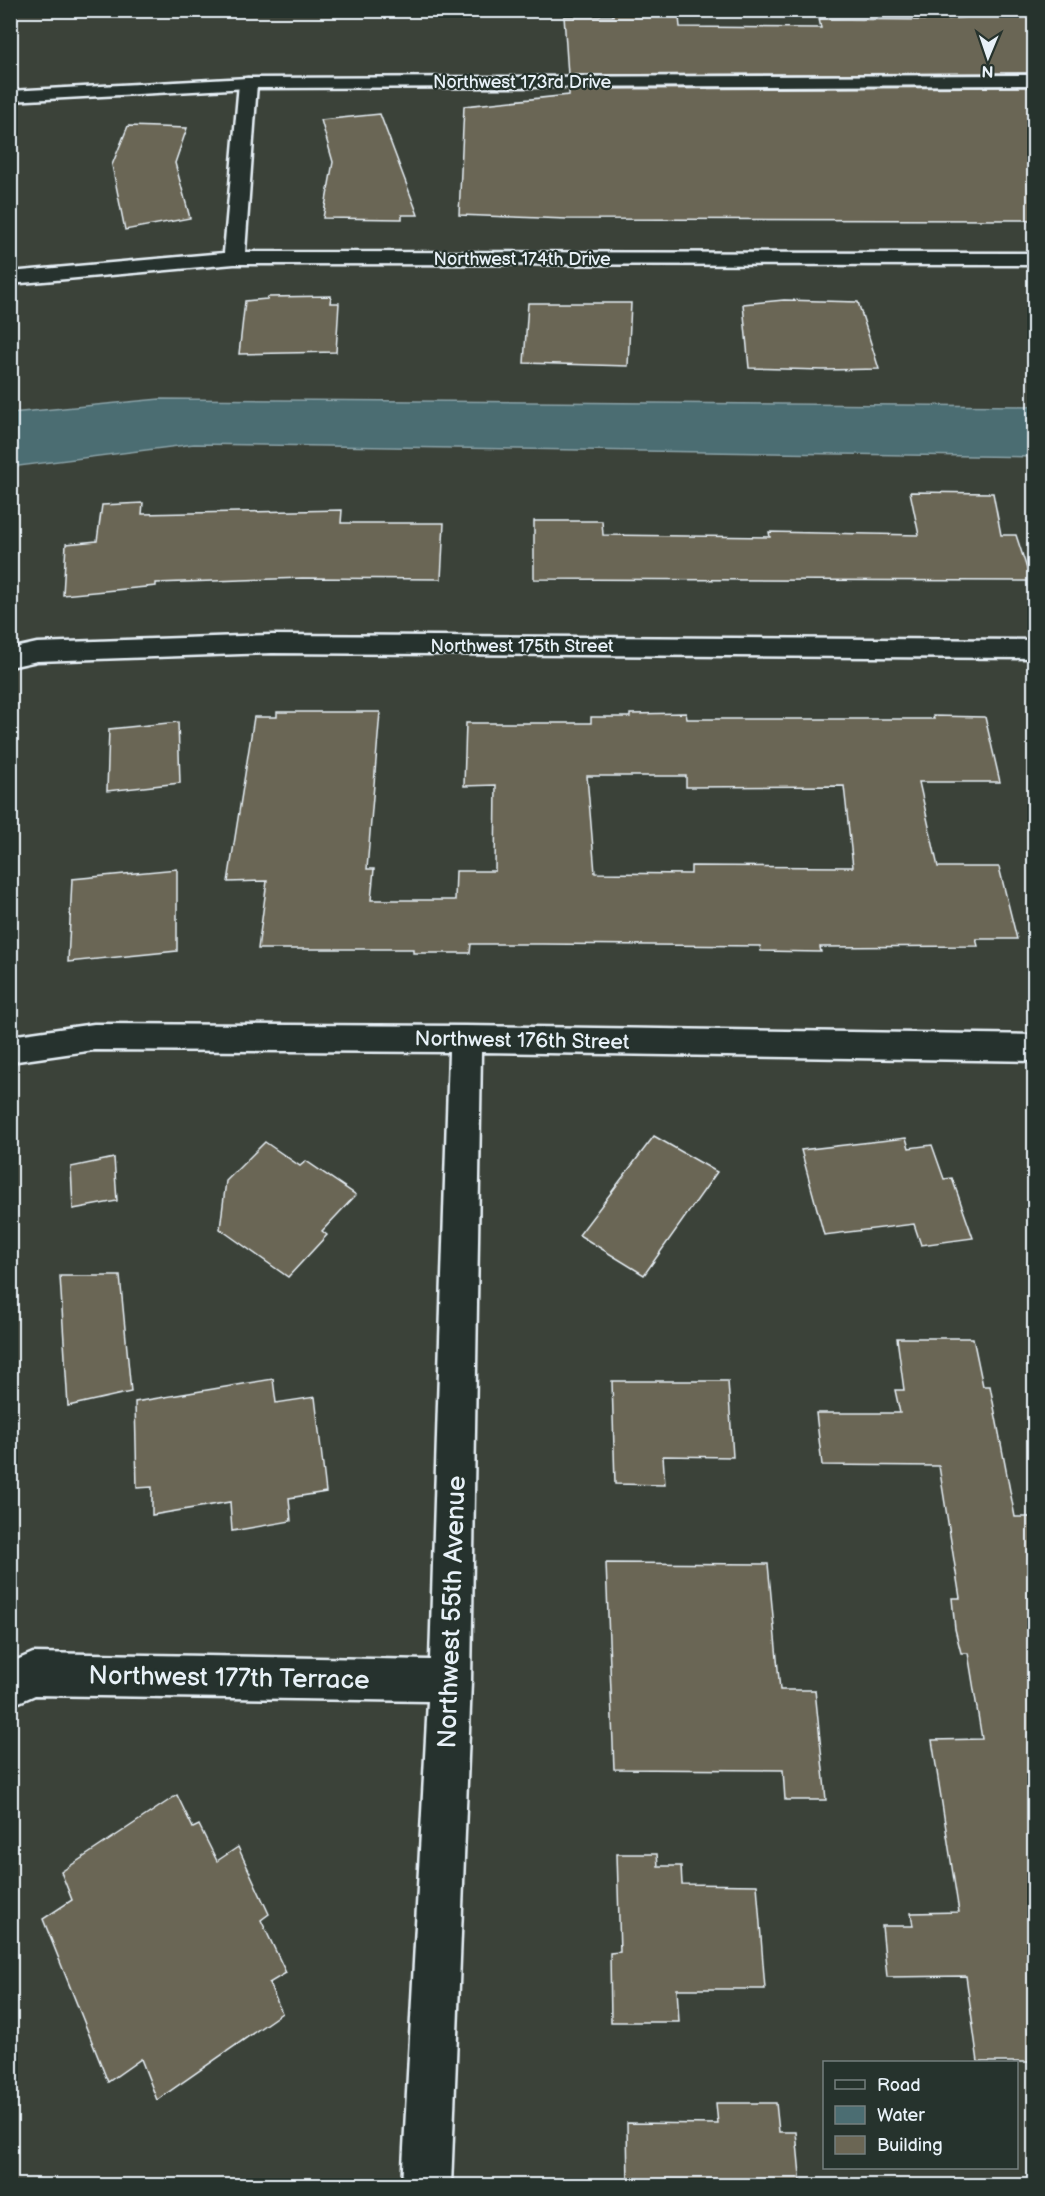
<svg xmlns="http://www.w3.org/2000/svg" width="1045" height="2196" font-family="'Balsamiq Sans',sans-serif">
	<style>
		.water { fill: #4b6d72; stroke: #8aa2a8; stroke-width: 1.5 }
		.building { fill: #6b6654; stroke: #e8f1f8; stroke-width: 1.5; fill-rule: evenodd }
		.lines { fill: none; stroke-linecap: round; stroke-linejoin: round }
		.street-casing { stroke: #e8f1f8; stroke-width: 5 }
		.secondary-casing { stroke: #e8f1f8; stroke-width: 5 }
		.street { fill: #26332d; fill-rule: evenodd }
		.secondary { fill: #26332d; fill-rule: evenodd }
		.labels { text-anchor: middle; stroke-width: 4.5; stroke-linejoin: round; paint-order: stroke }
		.far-street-label { font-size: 18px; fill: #e8f1f8; stroke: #26332d }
		.street-label { font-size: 21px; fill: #e8f1f8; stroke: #26332d }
		.near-street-label { font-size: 26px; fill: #e8f1f8; stroke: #26332d }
	</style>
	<rect width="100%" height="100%" fill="#3b4239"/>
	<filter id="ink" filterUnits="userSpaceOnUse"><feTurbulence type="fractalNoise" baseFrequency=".0167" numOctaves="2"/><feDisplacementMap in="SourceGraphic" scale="12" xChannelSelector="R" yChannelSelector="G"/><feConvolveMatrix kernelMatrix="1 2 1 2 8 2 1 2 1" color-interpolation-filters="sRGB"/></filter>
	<g filter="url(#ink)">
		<path class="water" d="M160,399L1034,406V457L194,444L11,467V413Z"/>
		<g class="building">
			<path d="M1035,11V73L568,75L564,16H613V12H660V17H679L680,27L821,28L819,19L935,20Z"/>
			<path d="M1035,87V220L567,219L459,215L464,106L569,95V89Z"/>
			<path d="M380,114L418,215H402V219L323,218L333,162L321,120Z"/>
			<path d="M128,126L187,128L175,163L190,218L125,230L112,165Z"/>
			<path d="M331,296L330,303H339L336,352L239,354L245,301L267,299L268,297Z"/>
			<path d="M784,300L858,302L879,369L823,370L749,368L743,304Z"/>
			<path d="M528,303H631L628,366L524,363Z"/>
			<path d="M910,492L993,493L1001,535H1016L1031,581L534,579V521H602L603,535L770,537L769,532L919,535Z"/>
			<path d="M143,503L142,514L342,510L341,523H444L441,579L302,578L156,583V586L63,595L66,544L97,541L102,505Z"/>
			<path d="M277,712H380L367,869H374L371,900H455L456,871H495L496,785L464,786L466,723H591V717H630V714L686,713L687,719H934L933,716L985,717L1000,782H919L938,867H999L1017,939H976L978,946L820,947L821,952L761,951L760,946L542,944H471L470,953H413V949H258L267,881L228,882L254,717H277ZM587,776H686V787L844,786L853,867L691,866V874L595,873Z"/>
			<path d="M178,722L180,783L107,791L109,729Z"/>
			<path d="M177,869V951L68,962L72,879Z"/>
			<path d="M654,1136L717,1172L644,1275L579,1235Z"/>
			<path d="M906,1138L909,1148L932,1145L944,1179L952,1178L973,1238L921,1245L914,1224L824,1235L801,1150Z"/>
			<path d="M265,1142L300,1166L306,1161L356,1195L322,1231L327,1235L288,1277L220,1229L226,1181Z"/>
			<path d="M114,1158L117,1201L73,1209L71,1167Z"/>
			<path d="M60,1276H120L131,1392L68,1406Z"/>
			<path d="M897,1338H973L983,1386H990L1015,1517H1035V2062H978L966,1976L887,1977L882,1926H913L911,1913L959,1912L932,1740L982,1739L968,1653H961L955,1629L952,1598H960L939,1466L822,1465L816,1413H900L895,1390H904Z"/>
			<path d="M273,1379L276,1403L315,1397L326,1492L289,1498L291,1521L232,1531L230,1502L152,1515V1487L137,1488L135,1402Z"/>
			<path d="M612,1381H728L733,1457L663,1456L665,1485L615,1484Z"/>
			<path d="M606,1563L768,1564L780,1690H815L826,1800H785L783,1770L614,1769Z"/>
			<path d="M177,1795L193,1828L199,1825L217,1861L238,1847L269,1914L261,1920L286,1973L269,1983L282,2013L157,2100L141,2059L108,2082L43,1919L72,1900L61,1872Z"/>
			<path d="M617,1854H657L658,1866H681L682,1884L757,1885L765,1989H677L679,2022H611L610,1953L620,1952Z"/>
			<path d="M716,2103H776L779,2132H796L801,2186H628L627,2123L718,2124Z"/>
		</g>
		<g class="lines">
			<g class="street-casing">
				<g id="street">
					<path d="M248,78L254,79L257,83L245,252L1034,253V265L234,264L10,284V272L224,253L239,83L242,79Z"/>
					<path d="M272,635L1034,640V658L272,653L37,661L10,667V649L37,643Z"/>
					<path d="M94,1024L465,1026L1034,1035V1061L481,1052L471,1681L451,2186H402L428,1701L35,1695L10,1706V1663L33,1653L430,1660L449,1052L94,1050L10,1062V1036Z"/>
				</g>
			</g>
			<g class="secondary-casing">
				<path id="secondary" d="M1034,75V85L248,88L10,101V91L248,78Z"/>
			</g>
			<use href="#street" class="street"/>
			<use href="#secondary" class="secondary"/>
		</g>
	</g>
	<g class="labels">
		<g class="far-street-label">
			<text x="522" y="88">Northwest 173rd Drive</text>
			<text x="522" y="265">Northwest 174th Drive</text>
			<text x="522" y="652">Northwest 175th Street</text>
		</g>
		<g class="street-label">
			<text transform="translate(522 1040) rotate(1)" y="7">Northwest 176th Street</text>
		</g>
		<g class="near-street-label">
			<text transform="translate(451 1612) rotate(-88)" y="9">Northwest 55th Avenue</text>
			<text transform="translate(229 1677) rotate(1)" y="9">Northwest 177th Terrace</text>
		</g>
	</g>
	<rect width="1045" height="2196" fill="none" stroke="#26332d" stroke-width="36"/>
	<rect x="18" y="18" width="1009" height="2160" fill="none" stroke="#e8f1f8" stroke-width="2" filter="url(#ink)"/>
	<rect x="823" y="2061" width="195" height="108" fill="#26332d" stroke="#747f7e" stroke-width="1.5"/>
	<rect x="835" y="2080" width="30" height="9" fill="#26332d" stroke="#747f7e" stroke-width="1.5"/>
	<text x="877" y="2091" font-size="18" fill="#e8f1f8">Road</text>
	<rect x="835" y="2106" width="30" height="18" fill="#4b6d72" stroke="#747f7e" stroke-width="1.5"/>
	<text x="877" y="2121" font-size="18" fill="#e8f1f8">Water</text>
	<rect x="835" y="2136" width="30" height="18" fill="#6b6654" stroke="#747f7e" stroke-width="1.5"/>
	<text x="877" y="2151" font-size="18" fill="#e8f1f8">Building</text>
	<g transform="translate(988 57) rotate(182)" stroke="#26332d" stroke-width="4.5" paint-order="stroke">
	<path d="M0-4.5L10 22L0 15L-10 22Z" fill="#e8f1f8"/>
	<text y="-9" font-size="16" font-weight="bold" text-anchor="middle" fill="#e8f1f8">N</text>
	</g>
</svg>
